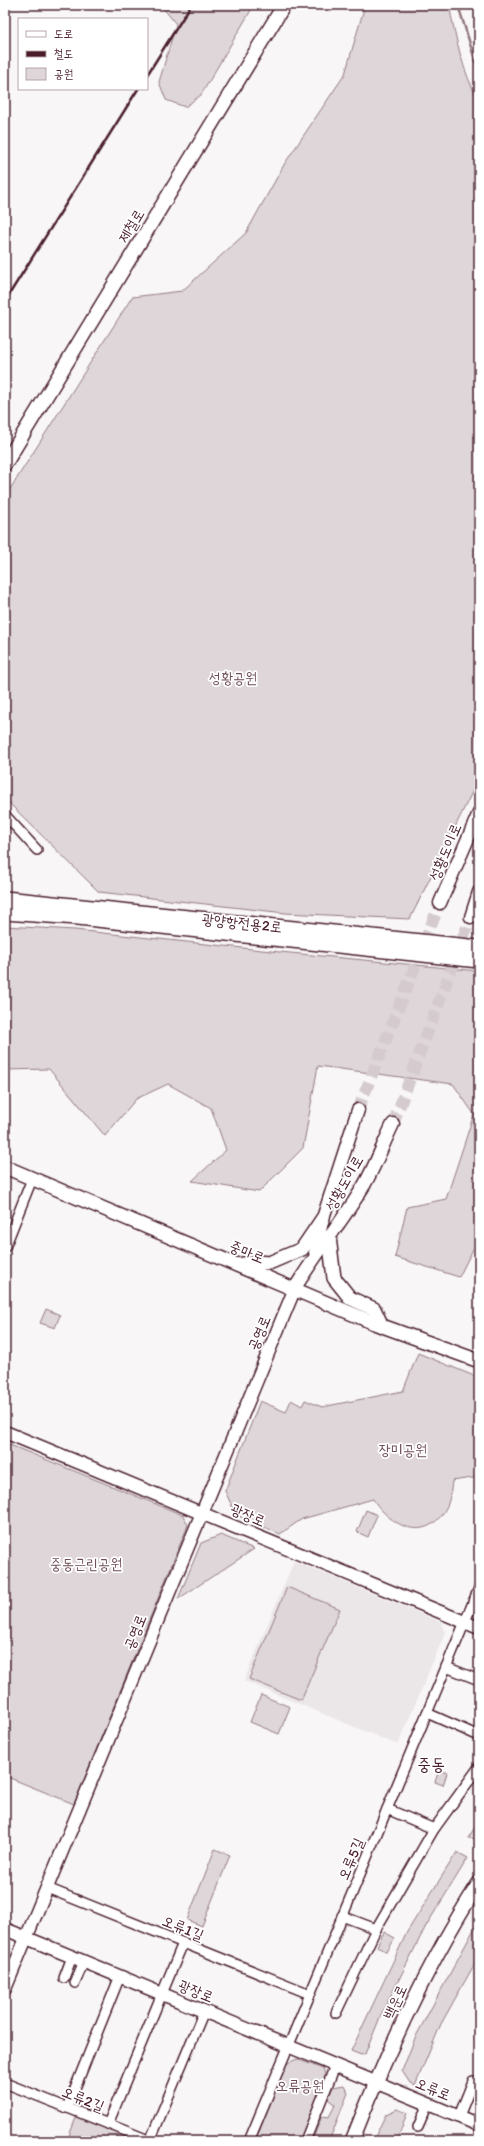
<svg xmlns="http://www.w3.org/2000/svg" width="484" height="2146" font-family="Itim,'Poor Story',sans-serif">
	<style>
		.built { fill: #ebe6e8 }
		.green { fill: #ded6d9; stroke: #947a82 }
		.lines { fill: none; stroke-linecap: round; stroke-linejoin: round }
		.stream { stroke: #8f747b; stroke-width: 2.5 }
		.tertiary-tunnel { stroke: #d5cbce; stroke-width: 12; stroke-dasharray: 12 6; stroke-linecap: butt }
		.minor-casing { stroke: #4a1f2b; stroke-width: 12 }
		.tertiary-casing { stroke: #4a1f2b; stroke-width: 15 }
		.secondary-casing { stroke: #4a1f2b; stroke-width: 16 }
		.trunk-casing { stroke: #4a1f2b; stroke-width: 18 }
		.minor { stroke: #fff; stroke-width: 9 }
		.tertiary { stroke: #fff; stroke-width: 12 }
		.secondary { stroke: #fff; stroke-width: 13 }
		.trunk { stroke: #fff; stroke-width: 15 }
		.rail { stroke: #4a1f2b; stroke-width: 2.5 }
		.labels { text-anchor: middle; stroke-width: 3.5; stroke-linejoin: round; paint-order: stroke }
		.street-label { font-size: 15px; fill: #4a1f2b; stroke: #fff }
		.park-label { font-size: 15px; fill: #6f4d56; stroke: #fff }
		.quarter-label { font-size: 17px; fill: #4a1f2b; stroke: #fff }
	</style>
	<rect width="100%" height="100%" fill="#f8f6f7"/>
	<filter id="ink" filterUnits="userSpaceOnUse"><feTurbulence type="fractalNoise" baseFrequency=".025" numOctaves="2"/><feDisplacementMap in="SourceGraphic" scale="8" xChannelSelector="R" yChannelSelector="G"/><feConvolveMatrix kernelMatrix="1 2 1 2 8 2 1 2 1" color-interpolation-filters="sRGB"/></filter>
	<g filter="url(#ink)">
		<path class="built" d="M294,1561L441,1622L445,1633L398,1745L244,1681Z"/>
		<g class="green">
			<path d="M130,5H254L201,95L185,107L166,100L159,82L176,24L163,8Z"/>
			<path d="M365,5H449C455,34 463,75 479,100V429L476,430L479,440V778L410,919L285,913L99,892L5,799V658L7,648L5,646V497L132,297L182,291L246,233L285,163L345,74Z"/>
			<path d="M5,926L75,930L280,952L479,971V1237L459,1277L395,1257L407,1207L446,1199L474,1114L453,1084L318,1066L303,1148L259,1192L192,1181L226,1150L211,1108L168,1084L136,1099L105,1136L49,1069L5,1070Z"/>
			<path d="M46,1309L60,1315L55,1328L40,1323Z"/>
			<path d="M418,1353L479,1378V1477L452,1481C451,1490 450,1501 446,1508C426,1545 390,1526 373,1499L302,1519L280,1534L236,1515L225,1491L260,1401L286,1412L291,1400L302,1406L305,1400L322,1407L403,1391Z"/>
			<path d="M5,1443L183,1515L188,1525L74,1804L5,1776Z"/>
			<path d="M366,1510L377,1515L368,1537L357,1532Z"/>
			<path d="M221,1535L254,1549L178,1599L201,1543Z"/>
			<path d="M287,1587L340,1609L301,1700L249,1679Z"/>
			<path d="M261,1695L290,1707L279,1734L250,1722Z"/>
			<path d="M439,1770L447,1773L443,1785L435,1782Z"/>
			<path d="M479,1821V1839L468,1838Z"/>
			<path d="M215,1849L230,1855L202,1926L187,1920Z"/>
			<path d="M457,1852L468,1858L426,1926L381,2015L365,2054L361,2055L351,2051L407,1932Z"/>
			<path d="M479,1920V1956L441,2024L415,2086L410,2083L402,2071L415,2038Z"/>
			<path d="M384,1932L395,1938L387,1952L377,1946Z"/>
			<path d="M297,2059L323,2069L326,2078L300,2141H260L256,2139L286,2064Z"/>
			<path d="M344,2085L348,2093L329,2141H312L322,2116L329,2117L335,2105L328,2099L333,2087Z"/>
			<path d="M397,2109L407,2113L398,2139L402,2141H373L386,2114Z"/>
			<path d="M77,2115L136,2139V2141H67Z"/>
		</g>
		<g class="lines">
			<path class="stream" d="M458,5L479,73"/>
			<g class="tertiary-tunnel">
				<path d="M358,1110L440,903"/>
				<path d="M393,1124L471,917"/>
			</g>
			<g class="minor-casing">
				<g id="minor">
					<path d="M5,815L37,850"/>
					<path d="M5,1247L32,1179"/>
					<path d="M446,1667L479,1680"/>
					<path d="M427,1713L479,1736"/>
					<path d="M387,1809L434,1829"/>
					<path d="M47,1888L310,1994"/>
					<path d="M342,1916L376,1929"/>
					<path d="M64,1978L72,1957"/>
					<path d="M75,1983L84,1961"/>
					<path d="M336,2013L376,1929L434,1829L479,1767"/>
					<path d="M5,2083L151,2141"/>
					<path d="M67,2108L120,1976"/>
					<path d="M459,2116L473,2081"/>
					<path d="M108,2124L183,1943"/>
					<path d="M418,2127L428,2104"/>
					<path d="M150,2141L204,2011"/>
					<path d="M249,2141L479,1588"/>
					<path d="M305,2141L335,2066"/>
				</g>
			</g>
			<g class="tertiary-casing">
				<g id="tertiary">
					<path d="M440,903L479,813"/>
					<path d="M471,917L479,892"/>
					<path d="M315,1252L323,1218L358,1110"/>
					<path d="M5,1432L479,1628"/>
					<path d="M5,1929L479,2125"/>
					<path d="M5,1989L295,1288C316,1253 342,1222 363,1187C375,1167 383,1144 393,1124"/>
				</g>
			</g>
			<g class="secondary-casing">
				<g id="secondary">
					<path d="M5,464L284,5"/>
					<path d="M5,1167L374,1323L479,1361"/>
					<path d="M329,1237L334,1278L350,1298L374,1309L382,1326"/>
					<path d="M238,1265L256,1262L269,1263L302,1249L323,1218"/>
					<path d="M352,2141C387,2052 427,1964 479,1883"/>
				</g>
			</g>
			<g class="trunk-casing">
				<g id="trunk">
					<path d="M5,899L479,948"/>
					<path d="M5,912L78,917L479,960"/>
				</g>
			</g>
			<use href="#minor" class="minor"/>
			<use href="#tertiary" class="tertiary"/>
			<use href="#secondary" class="secondary"/>
			<use href="#trunk" class="trunk"/>
			<g class="rail">
				<path d="M147,75L191,5"/>
				<path d="M5,301L138,89"/>
			</g>
		</g>
	</g>
	<g class="labels">
		<g class="street-label">
			<text transform="translate(131 226) rotate(-59)" y="5">제철로</text>
			<text transform="translate(445 852) rotate(-67)" y="5">성황도이로</text>
			<text transform="translate(242 923) rotate(6)" y="5">광양항전용2로</text>
			<text transform="translate(344 1183) rotate(-60)" y="5">성황도이로</text>
			<text transform="translate(247 1252) rotate(22)" y="5">중마로</text>
			<text transform="translate(259 1333) rotate(-67)" y="5">공영로</text>
			<text transform="translate(248 1515) rotate(23)" y="5">광장로</text>
			<text transform="translate(135 1632) rotate(-68)" y="5">공영로</text>
			<text transform="translate(351 1859) rotate(-67)" y="5">오류5길</text>
			<text transform="translate(183 1928) rotate(22)" y="5">오류1길</text>
			<text transform="translate(196 1991) rotate(22)" y="5">광장로</text>
			<text transform="translate(395 2002) rotate(-65)" y="5">백운로</text>
			<text transform="translate(433 2089) rotate(22)" y="5">오류로</text>
			<text transform="translate(83 2099) rotate(22)" y="5">오류2길</text>
		</g>
		<g class="park-label">
			<text x="233" y="683">성황공원</text>
			<text x="403" y="1455">장미공원</text>
			<text x="86" y="1569">중동근린공원</text>
			<text x="300" y="2091">오류공원</text>
		</g>
		<g class="quarter-label">
			<text x="431" y="1770">중동</text>
		</g>
	</g>
	<rect width="484" height="2146" fill="none" stroke="#fff" stroke-width="20"/>
	<rect x="10" y="10" width="464" height="2126" fill="none" stroke="#4a1f2b" stroke-width="1.5" filter="url(#ink)"/>
	<rect x="18" y="18" width="130" height="72" fill="#ffffff" stroke="#b7a5aa"/>
	<rect x="26" y="31" width="20" height="6" fill="#ffffff" stroke="#b7a5aa"/>
	<text x="54" y="38" font-size="12" fill="#4a1f2b">도로</text>
	<rect x="26" y="51" width="20" height="6" fill="#4a1f2b" stroke="#b7a5aa"/>
	<text x="54" y="58" font-size="12" fill="#4a1f2b">철도</text>
	<rect x="26" y="68" width="20" height="12" fill="#ded6d9" stroke="#b7a5aa"/>
	<text x="54" y="78" font-size="12" fill="#4a1f2b">공원</text>
</svg>
